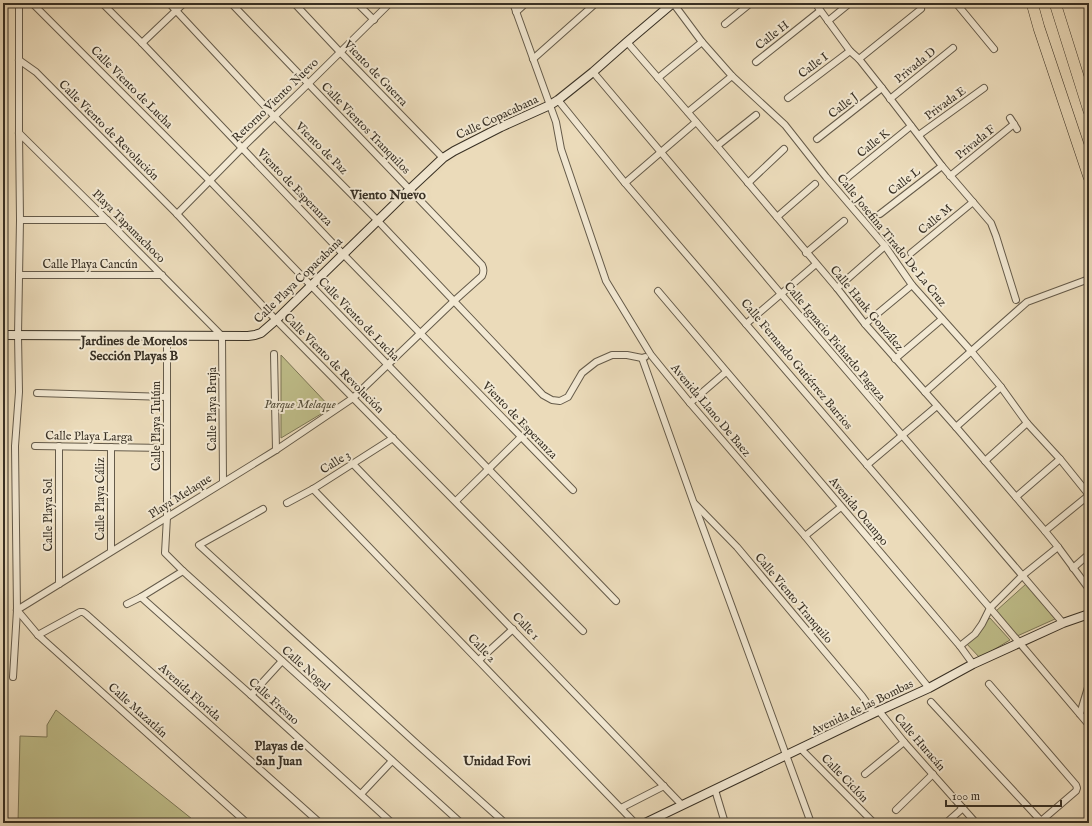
<svg xmlns="http://www.w3.org/2000/svg" width="1092" height="826" font-family="'IM FELL English',serif">
	<style>
		.green { fill: #bfbe8a; stroke: #7c7757 }
		.lines { fill: none; stroke-linecap: round; stroke-linejoin: round }
		.street-casing { stroke: #655b4a; stroke-width: 8 }
		.secondary-casing { stroke: #383024; stroke-width: 10 }
		.highway-casing { stroke: #383024; stroke-width: 12 }
		.street { stroke: #f2e8d2; stroke-width: 6 }
		.secondary { stroke: #f2e8d2; stroke-width: 8 }
		.highway { stroke: #ebdbba; stroke-width: 11 }
		.labels { text-anchor: middle; stroke-width: 4; stroke-linejoin: round; paint-order: stroke }
		.street-label { font-size: 12px; fill: #383024; stroke: #f2e8d2 }
		.park-label { font-size: 12px; font-style: italic; fill: #534c38; stroke: #f2e8d2 }
		.neighbourhood-label { font-size: 13px; font-weight: bold; fill: #383024; stroke: #f2e8d2 }
	</style>
	<rect width="100%" height="100%" fill="#ebdbba"/>
	<filter id="stains"><feTurbulence type="fractalNoise" baseFrequency=".005" numOctaves="4"/><feColorMatrix values="0 0 0 0 .2 0 0 0 0 .09 0 0 0 0 .02 0 0 0 .5 -.17"/></filter>
	<radialGradient id="worn" r=".72"><stop offset=".6" stop-color="#630" stop-opacity="0"/><stop offset="1" stop-color="#630" stop-opacity=".3"/></radialGradient>
	<g class="green">
		<path d="M281,355L331,408L281,438Z"/>
		<path d="M1026,584L1055,619L1015,637L996,611Z"/>
		<path d="M990,618L1010,640L980,658L965,642Z"/>
		<path d="M56,710L197,823H18L20,736L47,737V725Z"/>
	</g>
	<g class="lines">
		<g class="street-casing">
			<g id="street">
				<path d="M32,3L209,180L616,601"/>
				<path d="M102,3L142,43L343,254L573,490"/>
				<path d="M169,3L274,116L378,221L543,395L552,400L560,401L568,397L582,373L596,362L612,355H627L642,358"/>
				<path d="M294,3L340,52L443,158"/>
				<path d="M357,3L374,20"/>
				<path d="M513,3L556,122L561,149L606,281L651,355L690,403L805,536L929,688"/>
				<path d="M673,3L702,42L732,76L785,125L826,177L885,246L912,285L971,351L1001,387L1027,423L1060,459L1089,495"/>
				<path d="M815,3L850,51L859,59L882,88L942,166L991,223L996,236L1016,300"/>
				<path d="M956,3L994,49"/>
				<path d="M516,12L526,3"/>
				<path d="M828,21L850,3"/>
				<path d="M725,24L751,3"/>
				<path d="M627,42L717,146L837,288L865,324L956,427L1045,531L1058,547L1089,589"/>
				<path d="M142,43L184,3"/>
				<path d="M533,59L596,3"/>
				<path d="M859,59L921,9"/>
				<path d="M19,60L36,72L177,214L276,320L583,631"/>
				<path d="M756,62L820,11"/>
				<path d="M593,72L781,294L1063,623"/>
				<path d="M658,78L702,42"/>
				<path d="M788,98L850,51"/>
				<path d="M890,99L953,48"/>
				<path d="M558,100L625,183L990,608L1089,725"/>
				<path d="M688,112L732,76"/>
				<path d="M1010,118L1017,129"/>
				<path d="M19,133L107,220L222,336L223,482"/>
				<path d="M919,135L984,88"/>
				<path d="M817,139L882,88"/>
				<path d="M717,146L756,115"/>
				<path d="M950,176L1014,124"/>
				<path d="M848,177L911,126"/>
				<path d="M625,183L661,152L696,122"/>
				<path d="M748,183L784,149"/>
				<path d="M177,214L242,148L308,84L390,3"/>
				<path d="M880,214L942,166"/>
				<path d="M777,217L815,184"/>
				<path d="M20,220H107"/>
				<path d="M806,253L844,221"/>
				<path d="M911,253L973,202"/>
				<path d="M19,275H162"/>
				<path d="M837,288L885,246"/>
				<path d="M658,291L960,646L973,664"/>
				<path d="M746,324L816,264"/>
				<path d="M865,324L912,285"/>
				<path d="M167,335V517L165,553L183,571L461,823"/>
				<path d="M274,354L276,450"/>
				<path d="M645,357L642,358L693,501L811,823"/>
				<path d="M895,359L942,319"/>
				<path d="M925,392L1027,302L1089,279"/>
				<path d="M37,393L167,397"/>
				<path d="M690,403L726,372"/>
				<path d="M956,427L1001,387"/>
				<path d="M35,446L167,448"/>
				<path d="M59,446V584"/>
				<path d="M111,447V551"/>
				<path d="M985,461L1027,423"/>
				<path d="M353,464L682,805"/>
				<path d="M867,465L937,406"/>
				<path d="M313,489L635,823"/>
				<path d="M1016,497L1060,459"/>
				<path d="M456,501L521,437"/>
				<path d="M287,503L313,489L393,438"/>
				<path d="M695,504L737,547L862,696L874,713"/>
				<path d="M263,509L199,545L418,745L505,823"/>
				<path d="M1045,531L1089,495"/>
				<path d="M805,536L841,507"/>
				<path d="M1073,568L1089,554"/>
				<path d="M141,597L251,695L392,823"/>
				<path d="M127,604L141,597L183,571"/>
				<path d="M17,610L276,450L353,398L454,301L482,276C484,272 484,269 482,265L231,3"/>
				<path d="M17,610L38,635L247,823"/>
				<path d="M38,635L80,612H83L86,614L320,823"/>
				<path d="M960,646L975,634L982,624L990,608L1022,576L1058,547"/>
				<path d="M479,660L513,629"/>
				<path d="M13,677L17,610L15,446L19,392L18,335L20,220L19,133V3"/>
				<path d="M989,684L1076,785L1077,788L1076,791L1041,821"/>
				<path d="M251,695L282,661"/>
				<path d="M931,702L1043,823"/>
				<path d="M879,711L904,742L976,823"/>
				<path d="M1080,714L1089,684"/>
				<path d="M801,749L874,823"/>
				<path d="M865,774L904,742"/>
				<path d="M715,790L725,823"/>
				<path d="M361,794L392,761"/>
				<path d="M621,808L664,786"/>
				<path d="M896,810L933,774"/>
				<path d="M946,823L963,808"/>
			</g>
		</g>
		<g class="secondary-casing">
			<g id="secondary">
				<path d="M3,335L248,336L255,335L261,333L276,320L410,189L443,158L454,151L501,127L550,105L558,100L593,72L627,42L673,3"/>
				<path d="M645,823L874,713L929,688L973,664L1063,623L1089,614"/>
			</g>
		</g>
		<g class="highway-casing">
			<g id="highway">
				<path d="M1032,3L1039,28L1089,177"/>
				<path d="M1055,3L1089,111"/>
			</g>
		</g>
		<use href="#street" class="street"/>
		<use href="#secondary" class="secondary"/>
		<use href="#highway" class="highway"/>
	</g>
	<g class="labels">
		<g class="street-label">
			<text transform="translate(772 35) rotate(-38)" y="4">Calle H</text>
			<text transform="translate(813 65) rotate(-37)" y="4">Calle I</text>
			<text transform="translate(915 65) rotate(-39)" y="4">Privada D</text>
			<text transform="translate(376 73) rotate(46)" y="4">Viento de Guerra</text>
			<text transform="translate(132 87) rotate(45)" y="4">Calle Viento de Lucha</text>
			<text transform="translate(275 100) rotate(-44)" y="4">Retorno Viento Nuevo</text>
			<text transform="translate(945 103) rotate(-36)" y="4">Privada E</text>
			<text transform="translate(843 105) rotate(-38)" y="4">Calle J</text>
			<text transform="translate(497 117) rotate(-25)" y="4">Calle Copacabana</text>
			<text transform="translate(366 128) rotate(46)" y="4">Calle Vientos Tranquilos</text>
			<text transform="translate(109 130) rotate(45)" y="4">Calle Viento de Revolución</text>
			<text transform="translate(975 142) rotate(-39)" y="4">Privada F</text>
			<text transform="translate(873 143) rotate(-39)" y="4">Calle K</text>
			<text transform="translate(322 148) rotate(45)" y="4">Viento de Paz</text>
			<text transform="translate(904 181) rotate(-38)" y="4">Calle L</text>
			<text transform="translate(295 187) rotate(46)" y="4">Viento de Esperanza</text>
			<text transform="translate(935 219) rotate(-40)" y="4">Calle M</text>
			<text transform="translate(129 226) rotate(45)" y="4">Playa Tapamachoco</text>
			<text transform="translate(892 240) rotate(51)" y="4">Calle Josefina Tirado De La Cruz</text>
			<text x="90" y="268">Calle Playa Cancún</text>
			<text transform="translate(298 280) rotate(-44)" y="4">Calle Playa Copacabana</text>
			<text transform="translate(867 308) rotate(50)" y="4">Calle Hank González</text>
			<text transform="translate(359 319) rotate(46)" y="4">Calle Viento de Lucha</text>
			<text transform="translate(835 341) rotate(50)" y="4">Calle Ignacio Pichardo Pagaza</text>
			<text transform="translate(334 363) rotate(45)" y="4">Calle Viento de Revolución</text>
			<text transform="translate(797 364) rotate(50)" y="4">Calle Fernando Gutiérrez Barrios</text>
			<text transform="translate(212 409) rotate(-90)" y="4">Calle Playa Bruja</text>
			<text transform="translate(711 410) rotate(50)" y="4">Avenida Llano De Baez</text>
			<text transform="translate(520 420) rotate(46)" y="4">Viento de Esperanza</text>
			<text transform="translate(156 426) rotate(-90)" y="4">Calle Playa Tulúm</text>
			<text transform="translate(89 436) rotate(1)" y="4">Calle Playa Larga</text>
			<text transform="translate(335 462) rotate(-32)" y="4">Calle 3</text>
			<text transform="translate(180 496) rotate(-32)" y="4">Playa Melaque</text>
			<text transform="translate(100 499) rotate(-90)" y="4">Calle Playa Cáliz</text>
			<text transform="translate(859 511) rotate(50)" y="4">Avenida Ocampo</text>
			<text transform="translate(48 515) rotate(-90)" y="4">Calle Playa Sol</text>
			<text transform="translate(794 598) rotate(50)" y="4">Calle Viento Tranquilo</text>
			<text transform="translate(526 626) rotate(46)" y="4">Calle 1</text>
			<text transform="translate(482 648) rotate(46)" y="4">Calle 2</text>
			<text transform="translate(306 668) rotate(42)" y="4">Calle Nogal</text>
			<text transform="translate(190 692) rotate(42)" y="4">Avenida Florida</text>
			<text transform="translate(274 701) rotate(42)" y="4">Calle Fresno</text>
			<text transform="translate(862 707) rotate(-26)" y="4">Avenida de las Bombas</text>
			<text transform="translate(138 710) rotate(42)" y="4">Calle Mazatlán</text>
			<text transform="translate(920 742) rotate(49)" y="4">Calle Huracán</text>
			<text transform="translate(845 778) rotate(46)" y="4">Calle Ciclón</text>
		</g>
		<g class="park-label">
			<text x="300" y="408">Parque Melaque</text>
		</g>
		<g class="neighbourhood-label">
			<text x="388" y="199">Viento Nuevo</text>
			<text x="134" y="345">Jardines de Morelos<tspan x="134" dy="15">Sección Playas B</tspan></text>
			<text x="279" y="750">Playas de<tspan x="279" dy="15">San Juan</tspan></text>
			<text x="497" y="765">Unidad Fovi</text>
		</g>
	</g>
	<rect width="1092" height="826" fill="none" stroke="#ebdbba" stroke-width="16"/>
	<rect x="4" y="4" width="1084" height="818" fill="none" stroke="#383024" stroke-width="2"/>
	<rect x="8" y="8" width="1076" height="810" fill="none" stroke="#383024"/>
	<path d="M946 800v6h115v-6" fill="none" stroke="#383024" stroke-width="2"/>
	<text x="952" y="800" font-size="12" fill="#383024" stroke="#f2e8d2" stroke-width="3" paint-order="stroke">100 m</text>
	<rect width="100%" height="100%" filter="url(#stains)"/>
	<rect width="100%" height="100%" fill="url(#worn)"/>
</svg>
